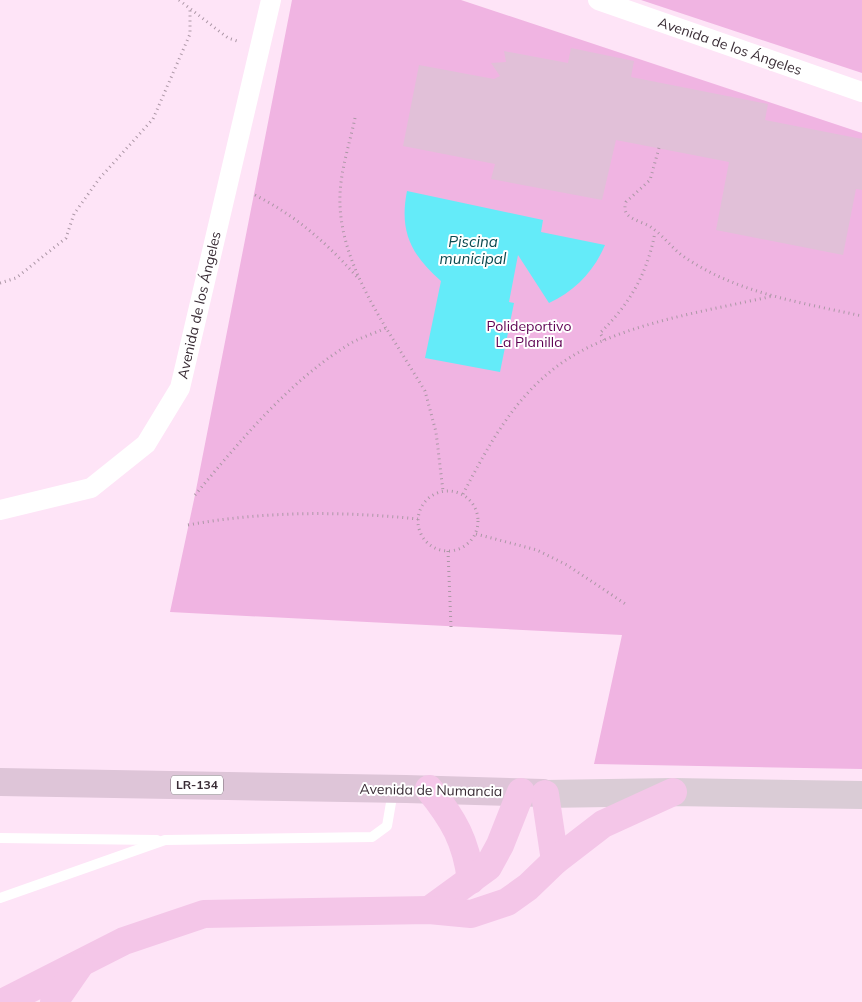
<svg xmlns="http://www.w3.org/2000/svg" width="862" height="1002" font-family="Mulish,sans-serif">
	<style>
		.green { fill: #f0b4e2 }
		.water { fill: #64ebf9 }
		.building { fill: #e1c0d8 }
		.lines { fill: none; stroke-linecap: round; stroke-linejoin: round }
		.path { stroke: #ac97a6; stroke-width: 3; stroke-dasharray: 1 4; stroke-linecap: butt }
		.lane { stroke: #fff; stroke-width: 10 }
		.street { stroke: #fff; stroke-width: 20 }
		.secondary { stroke: #daccd6; stroke-width: 28 }
		.primary { stroke: #dec5d8; stroke-width: 28 }
		.highway { stroke: #f4c6e8; stroke-width: 28 }
		.labels { text-anchor: middle; stroke-width: 4; stroke-linejoin: round; paint-order: stroke }
		.shield { fill: #fff; stroke: #746b72; stroke-width: 1 }
		.shield-label { font-size: 12px; font-weight: bold; fill: #392c35 }
		.street-label { font-size: 14px; fill: #392c35; stroke: #fff }
		.park-label { font-size: 14px; fill: #5e0052; stroke: #fff }
		.water-label { font-size: 15px; font-style: italic; fill: #0a494f; stroke: #fff }
	</style>
	<rect width="100%" height="100%" fill="#fee4f7"/>
	<g class="green">
		<path d="M292,0H461L862,133V769L594,764L622,635L170,612L195,495Z"/>
		<path d="M641,0H862V73Z"/>
	</g>
	<path class="water" d="M407,191L543,220L541,232L605,245C594,271 575,291 549,303L518,255L509,302L514,303L500,372L425,358L441,281C411,255 399,231 407,191Z"/>
	<path class="building" d="M571,48L634,61L631,77L768,104L765,120L862,139V190L856,189L843,255L716,230L729,162L616,140L602,200L491,179L495,164L403,146L419,65L494,79L500,76L491,63L506,62L504,51L568,63Z"/>
	<g class="lines">
		<g class="path">
			<path d="M179,0L228,38L240,42"/>
			<path d="M355,118C350,142 341,169 340,194C338,242 362,288 386,328"/>
			<path d="M659,148L650,180L626,202C620,220 642,220 652,228C664,236 673,250 686,258C737,293 803,303 862,316"/>
			<path d="M255,195C296,216 326,242 357,277"/>
			<path d="M0,283L16,278L66,238L74,214L99,179L153,119L190,34V8"/>
			<path d="M604,340L600,333C630,304 648,272 655,232"/>
			<circle cx="448" cy="521" r="30"/>
			<path d="M463,494C486,450 511,403 551,371C607,325 703,312 773,296"/>
			<path d="M195,495C241,440 289,381 351,343C362,337 375,333 386,328L425,391L436,432L443,491"/>
			<path d="M188,525C264,511 341,511 418,519"/>
			<path d="M476,534L537,550L567,565L627,605"/>
			<path d="M448,551L451,627"/>
		</g>
		<g class="lane">
			<path d="M0,838L157,840"/>
			<path d="M0,898L165,840L372,837L387,826L393,791"/>
		</g>
		<g class="street">
			<path d="M598,0L862,92"/>
			<path d="M0,510L91,488L146,444L180,388L271,0"/>
		</g>
		<path class="secondary" d="M545,794L673,792L862,795"/>
		<path class="primary" d="M0,782L406,789L543,793"/>
		<g class="highway">
			<path d="M429,789C454,820 466,841 471,880"/>
			<path d="M545,794L555,861"/>
			<path d="M429,910L488,867L500,845L521,792"/>
			<path d="M4,1002L124,941L204,914L429,910L471,914L507,902L528,887L555,861L603,824L673,792"/>
			<path d="M54,1002L79,966"/>
		</g>
	</g>
	<g class="labels">
		<rect class="shield" x="171" y="775.5" width="52" height="19" rx="4"/>
		<g class="shield-label">
			<text x="197" y="789">LR-134</text>
		</g>
		<g class="street-label">
			<text transform="translate(730 46) rotate(19)" y="5">Avenida de los Ángeles</text>
			<text transform="translate(199 305) rotate(-77)" y="5">Avenida de los Ángeles</text>
			<text transform="translate(431 790) rotate(1)" y="5">Avenida de Numancia</text>
		</g>
		<g class="park-label">
			<text x="529" y="331">Polideportivo<tspan x="529" dy="16">La Planilla</tspan></text>
		</g>
		<g class="water-label">
			<text x="473" y="247">Piscina<tspan x="473" dy="17">municipal</tspan></text>
		</g>
	</g>
</svg>
